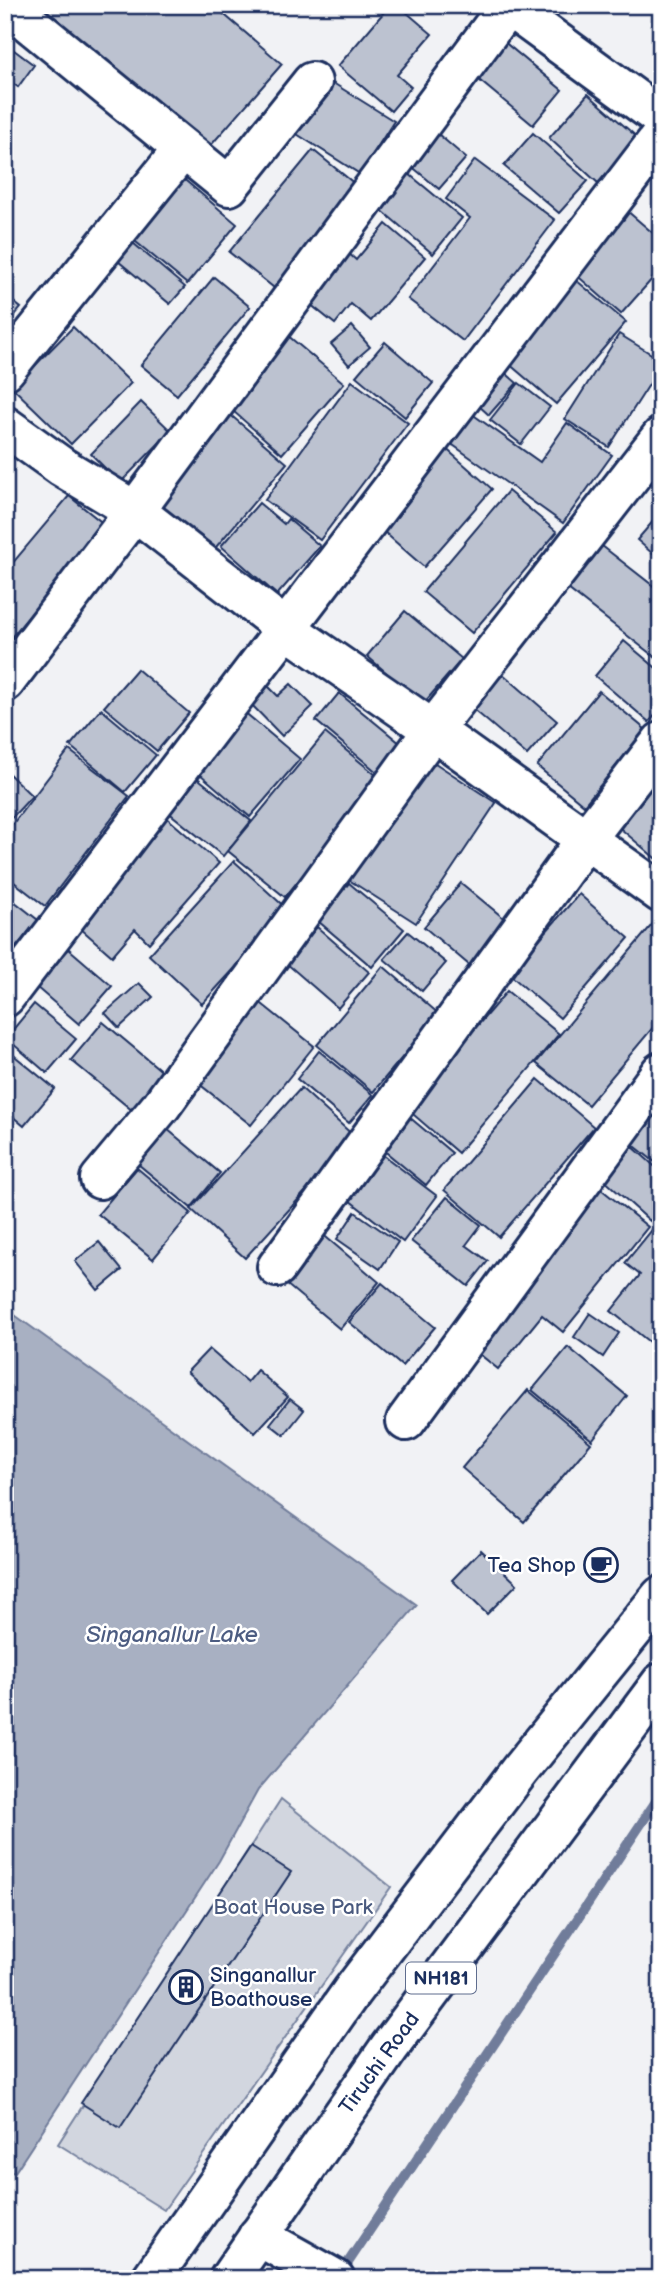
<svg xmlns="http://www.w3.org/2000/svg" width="666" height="2284" font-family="'Balsamiq Sans',sans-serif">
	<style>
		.green { fill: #d2d6df; stroke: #76829e; stroke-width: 2 }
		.water { fill: #a8b0c2; stroke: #707c9a; stroke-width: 2 }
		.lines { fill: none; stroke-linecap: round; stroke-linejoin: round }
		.stream { stroke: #707c9a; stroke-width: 10 }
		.building { fill: #bcc2d0; stroke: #1b2f5e; stroke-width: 2 }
		.street-casing { stroke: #1b2f5e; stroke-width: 44 }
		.highway-casing { stroke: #1b2f5e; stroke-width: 44 }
		.street { stroke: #fff; stroke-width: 38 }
		.highway { stroke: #fff; stroke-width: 38 }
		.labels { text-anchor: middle; stroke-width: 5; stroke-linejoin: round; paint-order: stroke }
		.shield { fill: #fff; stroke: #5f6d8e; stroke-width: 2 }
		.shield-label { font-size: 19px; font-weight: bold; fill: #1b2f5e }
		.poi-label { font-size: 21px; fill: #1b2f5e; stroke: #fff; text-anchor: end }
		.park-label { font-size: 21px; fill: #49597e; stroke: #fff }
		.street-label { font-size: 21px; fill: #1b2f5e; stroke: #fff }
		.water-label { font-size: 23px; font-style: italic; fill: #4c5c81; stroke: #fff }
	</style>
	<rect width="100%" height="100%" fill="#f1f2f5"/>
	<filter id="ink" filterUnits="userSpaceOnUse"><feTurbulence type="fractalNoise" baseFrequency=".0143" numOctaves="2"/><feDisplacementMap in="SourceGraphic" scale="14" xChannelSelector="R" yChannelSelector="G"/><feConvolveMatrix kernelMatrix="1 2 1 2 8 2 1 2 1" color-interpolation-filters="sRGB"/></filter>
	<g filter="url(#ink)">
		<path class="green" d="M281,1799L391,1887L164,2210L58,2144Z"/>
		<path class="water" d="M5,1308L417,1605L258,1790L219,1861L15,2172L5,2173Z"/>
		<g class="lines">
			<path class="stream" d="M339,2276L661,1794"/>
		</g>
		<g class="building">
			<path d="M37,5H213L282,64L205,152Z"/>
			<path d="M390,5H398L432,34L397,75L411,87L391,111L338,66Z"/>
			<path d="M496,35L562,90L533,125L467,70Z"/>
			<path d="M14,50L34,65L18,87L5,78V62Z"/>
			<path d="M325,78L394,121L360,174L292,131Z"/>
			<path d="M588,94L638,138L598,183L549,138Z"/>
			<path d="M533,133L588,181L559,213L504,166Z"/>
			<path d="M438,134L466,158L439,189L410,165Z"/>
			<path d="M313,150L366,193L283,295L229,252Z"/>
			<path d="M475,160L555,220L463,341L408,299L470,218L446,199Z"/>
			<path d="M409,174L462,218L433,254L380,209Z"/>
			<path d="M180,176L237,224L187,284L130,237Z"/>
			<path d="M619,204L661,240V269L621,314L565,265Z"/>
			<path d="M386,224L425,257L371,321L351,304L335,324L305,300L346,251L356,260Z"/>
			<path d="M133,243L185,287L170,304L118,261Z"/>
			<path d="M570,275L626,322L556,404L501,357Z"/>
			<path d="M214,277L250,307L177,395L141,365Z"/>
			<path d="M5,295L21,308L5,327Z"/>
			<path d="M352,326L370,347L349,365L331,344Z"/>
			<path d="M73,327L131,383L71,444L13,388Z"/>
			<path d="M286,334L344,383L282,454L225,404Z"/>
			<path d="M619,334L661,360V381L654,377L609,447L565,419Z"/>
			<path d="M385,342L433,383L405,417L356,376Z"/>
			<path d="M494,363L517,383L489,415L467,395Z"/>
			<path d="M352,381L408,423L320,540L265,500Z"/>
			<path d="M519,383L550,407L521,444L490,420Z"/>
			<path d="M141,402L171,431L120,483L91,454Z"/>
			<path d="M465,409L540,462L567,423L612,455L563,523L443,438Z"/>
			<path d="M227,412L287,463L211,553L151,501Z"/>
			<path d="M443,446L492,489L424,567L375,524Z"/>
			<path d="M508,491L557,532L472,633L423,592Z"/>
			<path d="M69,496L105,525L10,639L5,635V572Z"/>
			<path d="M259,503L284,524L288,519L320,546L277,595L221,546Z"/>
			<path d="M661,512V561L637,540Z"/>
			<path d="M597,542L661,592L654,601L661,606V662L563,585Z"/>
			<path d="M405,611L462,659L423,704L367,656Z"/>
			<path d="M624,641L661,672V709L649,722L595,676Z"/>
			<path d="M137,669L189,713L157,751L104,707Z"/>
			<path d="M503,674L557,721L527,755L472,708Z"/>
			<path d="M291,684L313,706L282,736L249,702L267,685L278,696Z"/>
			<path d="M599,691L646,730L584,805L537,766Z"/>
			<path d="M339,693L401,744L378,773L316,721Z"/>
			<path d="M101,709L156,755L125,792L70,746Z"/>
			<path d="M242,710L300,759L250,817L193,768Z"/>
			<path d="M325,733L382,780L285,897L228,851Z"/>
			<path d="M69,750L129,796L45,906L5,875V834Z"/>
			<path d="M429,759L496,803L416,923L349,880Z"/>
			<path d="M5,770L32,796L5,825Z"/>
			<path d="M190,772L251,821L223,856L162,807Z"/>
			<path d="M658,772L661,774V863L615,824Z"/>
			<path d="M165,816L219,863L149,943L135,929L112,956L72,921Z"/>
			<path d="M234,861L288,910L202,1004L149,955Z"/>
			<path d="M349,883L404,929L372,967L318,921Z"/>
			<path d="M461,883L512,925L475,970L424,927Z"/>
			<path d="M5,894L38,920L5,961Z"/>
			<path d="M579,894L629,938L560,1018L509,974Z"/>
			<path d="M661,914V1018L588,1105L536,1063Z"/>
			<path d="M317,927L369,972L338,1008L286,963Z"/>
			<path d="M408,932L446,963L422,991L384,959Z"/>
			<path d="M69,949L112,986L79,1024L36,987Z"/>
			<path d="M383,966L439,1014L373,1092L317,1045Z"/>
			<path d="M139,983L153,997L119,1028L105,1013Z"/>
			<path d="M507,991L559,1034L458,1153L407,1109Z"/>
			<path d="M257,1000L314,1046L251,1125L193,1079Z"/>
			<path d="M34,1004L76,1039L47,1073L6,1038Z"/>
			<path d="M103,1022L164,1073L133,1111L71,1060Z"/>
			<path d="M5,1048L55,1089L24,1126L5,1110Z"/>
			<path d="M319,1051L373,1095L349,1123L297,1079Z"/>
			<path d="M538,1079L594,1127L499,1237L444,1190Z"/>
			<path d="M301,1088L355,1137L245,1258L191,1209Z"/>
			<path d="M654,1105L661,1110V1167L626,1139Z"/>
			<path d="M408,1116L452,1153L426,1185L381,1148Z"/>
			<path d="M161,1124L220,1173L191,1208L132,1159Z"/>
			<path d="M632,1146L661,1172V1209L650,1221L603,1179Z"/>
			<path d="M379,1152L437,1196L403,1242L345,1197Z"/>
			<path d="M137,1168L191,1213L153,1259L98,1214Z"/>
			<path d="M596,1185L648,1227L563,1332L542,1315L498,1369L467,1344Z"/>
			<path d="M447,1197L481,1225L466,1245L488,1261L468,1286L411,1241Z"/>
			<path d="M355,1212L398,1242L380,1269L337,1239Z"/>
			<path d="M655,1226L661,1230V1277L656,1282L661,1286L659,1350L611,1311L640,1275L625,1263Z"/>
			<path d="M320,1232L379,1282L340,1329L280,1279Z"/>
			<path d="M99,1242L122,1270L98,1290L75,1261Z"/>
			<path d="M382,1283L435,1327L402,1366L349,1322Z"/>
			<path d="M590,1313L619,1333L603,1357L574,1337Z"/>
			<path d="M568,1347L627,1396L592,1440L532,1390Z"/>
			<path d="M209,1349L247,1382L257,1370L288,1397L255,1433L187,1372Z"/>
			<path d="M528,1390L591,1443L524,1522L462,1468Z"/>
			<path d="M290,1399L304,1410L284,1435L270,1424Z"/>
			<path d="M481,1550L517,1584L487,1614L452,1580Z"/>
			<path d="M251,1846L291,1872L120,2128L81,2103Z"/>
		</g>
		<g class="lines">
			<g class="street-casing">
				<g id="street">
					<path d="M7,5L229,186L312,82"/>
					<path d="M5,370L183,149"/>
					<path d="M5,426L62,467L135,511L285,628L433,730L661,893"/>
					<path d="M5,682L135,511L508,6L661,118"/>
					<path d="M5,997L661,136"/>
					<path d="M100,1179L161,1106L433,730L661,437"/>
					<path d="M277,1267L586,839L661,742"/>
					<path d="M406,1421L661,1072"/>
					<path d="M258,2236L335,2279"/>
				</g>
			</g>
			<g class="highway-casing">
				<g id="highway">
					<path d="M151,2279L352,1991L520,1770L661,1596"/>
					<path d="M229,2279L389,2048L661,1683"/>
				</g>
			</g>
			<use href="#street" class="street"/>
			<use href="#highway" class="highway"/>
		</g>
	</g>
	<defs>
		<g id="cafe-ring" transform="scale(1.75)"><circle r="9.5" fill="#fff" stroke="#1b2f5e" stroke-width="1.5"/><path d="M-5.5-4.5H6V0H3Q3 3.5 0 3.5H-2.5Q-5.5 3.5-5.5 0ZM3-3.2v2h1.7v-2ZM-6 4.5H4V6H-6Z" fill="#1b2f5e"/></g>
		<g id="building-ring" transform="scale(1.75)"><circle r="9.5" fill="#fff" stroke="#1b2f5e" stroke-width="1.5"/><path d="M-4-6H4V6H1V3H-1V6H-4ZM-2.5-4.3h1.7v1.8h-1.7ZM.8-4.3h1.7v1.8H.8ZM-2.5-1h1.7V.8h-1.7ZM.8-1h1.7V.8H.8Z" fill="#1b2f5e"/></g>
	</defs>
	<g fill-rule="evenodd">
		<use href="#cafe-ring" x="601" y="1565"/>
		<use href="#building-ring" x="186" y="1987"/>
	</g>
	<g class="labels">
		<rect class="shield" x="406" y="1962.5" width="70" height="31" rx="5"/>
		<g class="shield-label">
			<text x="441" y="1985">NH181</text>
		</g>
		<g class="poi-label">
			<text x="576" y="1572">Tea Shop</text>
			<text x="210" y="1982" text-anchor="start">Singanallur<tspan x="210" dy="24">Boathouse</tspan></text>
		</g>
		<g class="park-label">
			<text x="293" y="1914">Boat House Park</text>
		</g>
		<g class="street-label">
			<text transform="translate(379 2063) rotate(-54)" y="7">Tiruchi Road</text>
		</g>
		<g class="water-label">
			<text x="172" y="1642">Singanallur Lake</text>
		</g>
	</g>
	<rect width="666" height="2284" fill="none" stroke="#fff" stroke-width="28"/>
	<rect x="14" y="14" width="638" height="2256" fill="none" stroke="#1b2f5e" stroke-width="2.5" filter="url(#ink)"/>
</svg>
